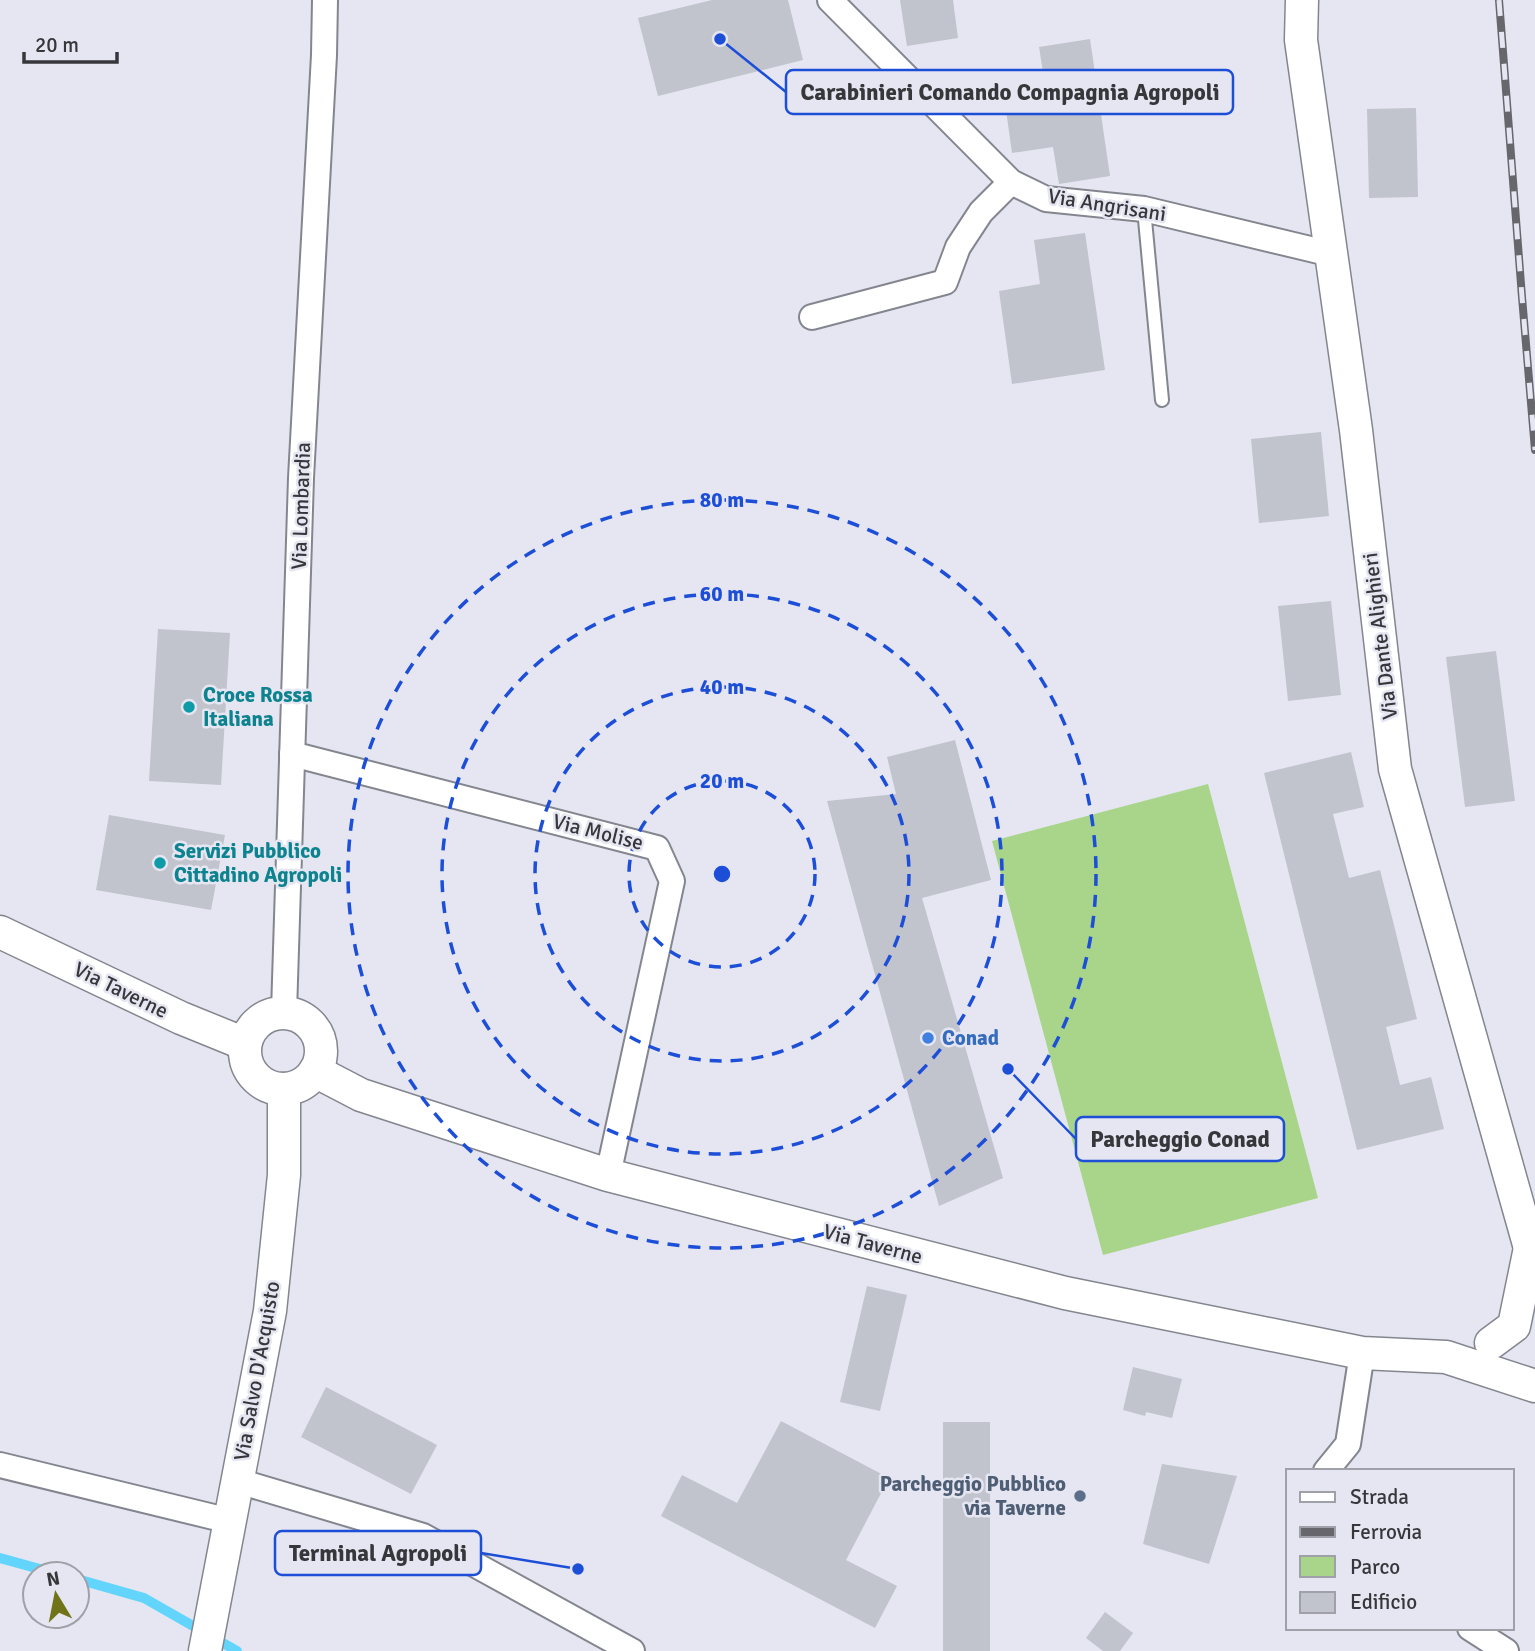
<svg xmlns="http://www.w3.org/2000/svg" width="1535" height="1651" font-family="Signika,sans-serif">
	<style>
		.green { fill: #a8d589 }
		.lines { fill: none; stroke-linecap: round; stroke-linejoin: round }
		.stream { stroke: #63d5fc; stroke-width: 10 }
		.building { fill: #c1c3cd }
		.service-casing { stroke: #84868f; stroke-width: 16 }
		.minor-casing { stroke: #84868f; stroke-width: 28 }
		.tertiary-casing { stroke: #84868f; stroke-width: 35 }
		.service { stroke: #fff; stroke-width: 12 }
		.minor { stroke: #fff; stroke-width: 24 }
		.tertiary { stroke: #fff; stroke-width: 32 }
		.rail-casing { stroke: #66666c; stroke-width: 8 }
		.rail { stroke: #e5e6f1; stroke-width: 5; stroke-dasharray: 16; stroke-linecap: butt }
		.ring { fill: none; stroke: #1d4ed8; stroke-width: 3.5; stroke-dasharray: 12 9 }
		.culture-dot { fill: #0f9aa8; stroke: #e5e6f1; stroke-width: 2.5 }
		.shop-dot { fill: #3f7fe0; stroke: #e5e6f1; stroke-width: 2.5 }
		.service-dot { fill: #5c6f8a; stroke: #e5e6f1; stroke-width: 2.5 }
		.labels { text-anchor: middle; stroke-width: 5; stroke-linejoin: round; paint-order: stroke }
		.street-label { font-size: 21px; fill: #37373b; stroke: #e5e6f1 }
		.culture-label { font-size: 21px; font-weight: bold; fill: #0d838f; stroke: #e5e6f1; text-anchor: start }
		.shop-label { font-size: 21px; font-weight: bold; fill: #366cbe; stroke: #e5e6f1; text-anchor: start }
		.service-label { font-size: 21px; font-weight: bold; fill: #4e5e75; stroke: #e5e6f1; text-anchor: end }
		.centre { fill: #1d4ed8; stroke: #e5e6f1; stroke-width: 3.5 }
		.ring-label { font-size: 21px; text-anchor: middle; font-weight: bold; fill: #1d4ed8; stroke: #e5e6f1; stroke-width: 5; stroke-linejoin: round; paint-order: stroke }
		.leader { fill: none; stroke: #1d4ed8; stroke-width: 2.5 }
		.callout-dot { fill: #1d4ed8; stroke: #e5e6f1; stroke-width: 2.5 }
		.callout { fill: #e5e6f1; stroke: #1d4ed8; stroke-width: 2.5 }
		.callout-label { font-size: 23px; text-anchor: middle; font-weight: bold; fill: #37373b }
	</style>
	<rect width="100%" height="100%" fill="#e5e6f1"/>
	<path class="green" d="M1208,784L1318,1198L1103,1255L992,841Z"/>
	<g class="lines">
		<g class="stream">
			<path d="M0,1558L58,1574"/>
			<path d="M77,1579L144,1598L237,1651"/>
		</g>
	</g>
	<g class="building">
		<path d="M712,0H788L803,60L658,96L638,18Z"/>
		<path d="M900,0H953L958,38L907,46Z"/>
		<path d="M1090,39L1110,176L1059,184L1053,147L1012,153L1004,96L1046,91L1039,47Z"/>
		<path d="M1416,108L1418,197L1369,198L1367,109Z"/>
		<path d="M1085,233L1105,370L1012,384L999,291L1040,284L1034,240Z"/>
		<path d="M1321,432L1329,516L1259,523L1251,439Z"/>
		<path d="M1331,601L1341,695L1288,701L1278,606Z"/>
		<path d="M158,629L230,633L221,785L149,781Z"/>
		<path d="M1496,651L1515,801L1465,807L1446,657Z"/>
		<path d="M955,740L991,880L922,898L1003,1178L939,1206L827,801L896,794L887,757Z"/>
		<path d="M1351,752L1364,807L1333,814L1349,878L1380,870L1394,925L1417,1019L1386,1027L1400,1085L1431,1077L1444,1129L1357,1150L1264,773Z"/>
		<path d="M109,815L225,835L211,910L96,890Z"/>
		<path d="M867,1286L907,1295L880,1411L840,1402Z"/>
		<path d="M1133,1367L1182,1379L1172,1418L1146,1412L1145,1416L1123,1410Z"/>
		<path d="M326,1387L437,1445L411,1494L301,1437Z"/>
		<path d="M781,1421L889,1478L846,1560L897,1586L875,1628L661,1516L682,1475L737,1503Z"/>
		<rect x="943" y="1422" width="47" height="229"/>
		<path d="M1162,1464L1237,1476L1209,1564L1143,1544Z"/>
		<path d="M1105,1612L1133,1633L1120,1651H1103L1086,1638Z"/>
	</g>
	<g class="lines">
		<g class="service-casing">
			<path id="service" d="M1144,209L1162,400"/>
		</g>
		<g class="minor-casing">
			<g id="minor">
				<path d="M830,0L1011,182L1046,199L1144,209L1331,254"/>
				<path d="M812,317L945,282L958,247L981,212L1011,182"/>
				<path d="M292,754L657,848L672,881L608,1175"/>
				<path d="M284,1012L301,478L324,55L325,0"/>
				<path d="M0,1465L230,1521"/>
				<path d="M1326,1471L1348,1444L1362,1353"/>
				<path d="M238,1481L423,1536L632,1651"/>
				<path d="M1470,1628L1506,1651"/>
			</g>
		</g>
		<g class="tertiary-casing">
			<g id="tertiary">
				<path d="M1302,0L1301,40L1356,430L1395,769L1530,1248L1535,1257"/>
				<path d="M0,932L181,1018L245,1044"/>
				<circle cx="283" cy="1051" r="38"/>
				<path d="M315,1071L361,1095L608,1175L1065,1293L1362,1353L1446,1357L1535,1386"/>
				<path d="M1491,1343L1514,1326L1530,1248"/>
				<path d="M205,1651L270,1311L284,1175V1089"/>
			</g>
		</g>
		<use href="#service" class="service"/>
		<use href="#minor" class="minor"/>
		<use href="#tertiary" class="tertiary"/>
		<g class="rail-casing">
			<path id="rail" d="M1499,0L1522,297L1535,450"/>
		</g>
		<use href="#rail" class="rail"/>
	</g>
	<g class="ring">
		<circle cx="722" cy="874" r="93"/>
		<circle cx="722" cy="874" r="187"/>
		<circle cx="722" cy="874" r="280"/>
		<circle cx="722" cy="874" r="374"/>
	</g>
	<g class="culture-dot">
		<circle cx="189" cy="707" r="7"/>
		<circle cx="160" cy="863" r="7"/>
	</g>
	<circle class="shop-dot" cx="928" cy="1038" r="7"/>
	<circle class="service-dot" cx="1080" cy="1496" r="7"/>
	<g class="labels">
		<g class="street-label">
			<text transform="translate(1107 205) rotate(9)" y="7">Via Angrisani</text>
			<text transform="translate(301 506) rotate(-88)" y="7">Via Lombardia</text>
			<text transform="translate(1380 636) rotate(-97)" y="7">Via Dante Alighieri</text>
			<text transform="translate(598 832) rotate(14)" y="7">Via Molise</text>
			<text transform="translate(121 990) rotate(26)" y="7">Via Taverne</text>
			<text transform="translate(873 1244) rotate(15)" y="7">Via Taverne</text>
			<text transform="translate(257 1371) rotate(-80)" y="7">Via Salvo D'Acquisto</text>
		</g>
		<g class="culture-label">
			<text x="203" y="702">Croce Rossa<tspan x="203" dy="24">Italiana</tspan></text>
			<text x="174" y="858">Servizi Pubblico<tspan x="174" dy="24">Cittadino Agropoli</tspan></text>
		</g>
		<g class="shop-label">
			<text x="942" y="1045">Conad</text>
		</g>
		<g class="service-label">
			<text x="1066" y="1491">Parcheggio Pubblico<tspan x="1066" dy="24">via Taverne</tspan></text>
		</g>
	</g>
	<circle cx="722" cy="874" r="10" class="centre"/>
	<g class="ring-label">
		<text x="722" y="507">80 m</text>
		<text x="722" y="601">60 m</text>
		<text x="722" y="694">40 m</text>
		<text x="722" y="788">20 m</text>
	</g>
	<path class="leader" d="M720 39L786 92M1008 1069L1076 1139M578 1569L481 1553"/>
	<g class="callout-dot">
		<circle cx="720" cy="39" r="7"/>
		<circle cx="1008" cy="1069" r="7"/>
		<circle cx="578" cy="1569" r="7"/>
	</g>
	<g class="callout">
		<rect x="786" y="70" width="447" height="44" rx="7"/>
		<rect x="1076" y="1117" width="208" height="44" rx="7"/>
		<rect x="275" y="1531" width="206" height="44" rx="7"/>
	</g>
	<g class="callout-label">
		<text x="1010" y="100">Carabinieri Comando Compagnia Agropoli</text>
		<text x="1180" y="1147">Parcheggio Conad</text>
		<text x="378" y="1561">Terminal Agropoli</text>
	</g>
	<rect x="1286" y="1469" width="228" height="161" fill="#e5e6f1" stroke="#9fa0a8" stroke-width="2"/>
	<rect x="1300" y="1492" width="35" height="10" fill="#ffffff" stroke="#9fa0a8" stroke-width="2"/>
	<text x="1350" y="1504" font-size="21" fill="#37373b">Strada</text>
	<rect x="1300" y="1527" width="35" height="10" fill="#66666c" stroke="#9fa0a8" stroke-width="2"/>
	<text x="1350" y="1539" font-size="21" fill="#37373b">Ferrovia</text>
	<rect x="1300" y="1556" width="35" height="21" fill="#a8d589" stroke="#9fa0a8" stroke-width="2"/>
	<text x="1350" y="1574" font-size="21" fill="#37373b">Parco</text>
	<rect x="1300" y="1592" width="35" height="21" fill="#c1c3cd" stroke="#9fa0a8" stroke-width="2"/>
	<text x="1350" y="1609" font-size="21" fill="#37373b">Edificio</text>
	<g transform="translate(56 1595) rotate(350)"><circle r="33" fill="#e5e6f1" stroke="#9fa0a8" stroke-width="2"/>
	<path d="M0-5L12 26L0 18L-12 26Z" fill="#717318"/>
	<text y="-10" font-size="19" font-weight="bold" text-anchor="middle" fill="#37373b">N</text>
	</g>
	<path d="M24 52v10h93v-10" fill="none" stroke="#37373b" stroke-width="3.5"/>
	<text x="35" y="52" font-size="21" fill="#37373b" stroke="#e5e6f1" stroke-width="5" paint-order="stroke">20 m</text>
</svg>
